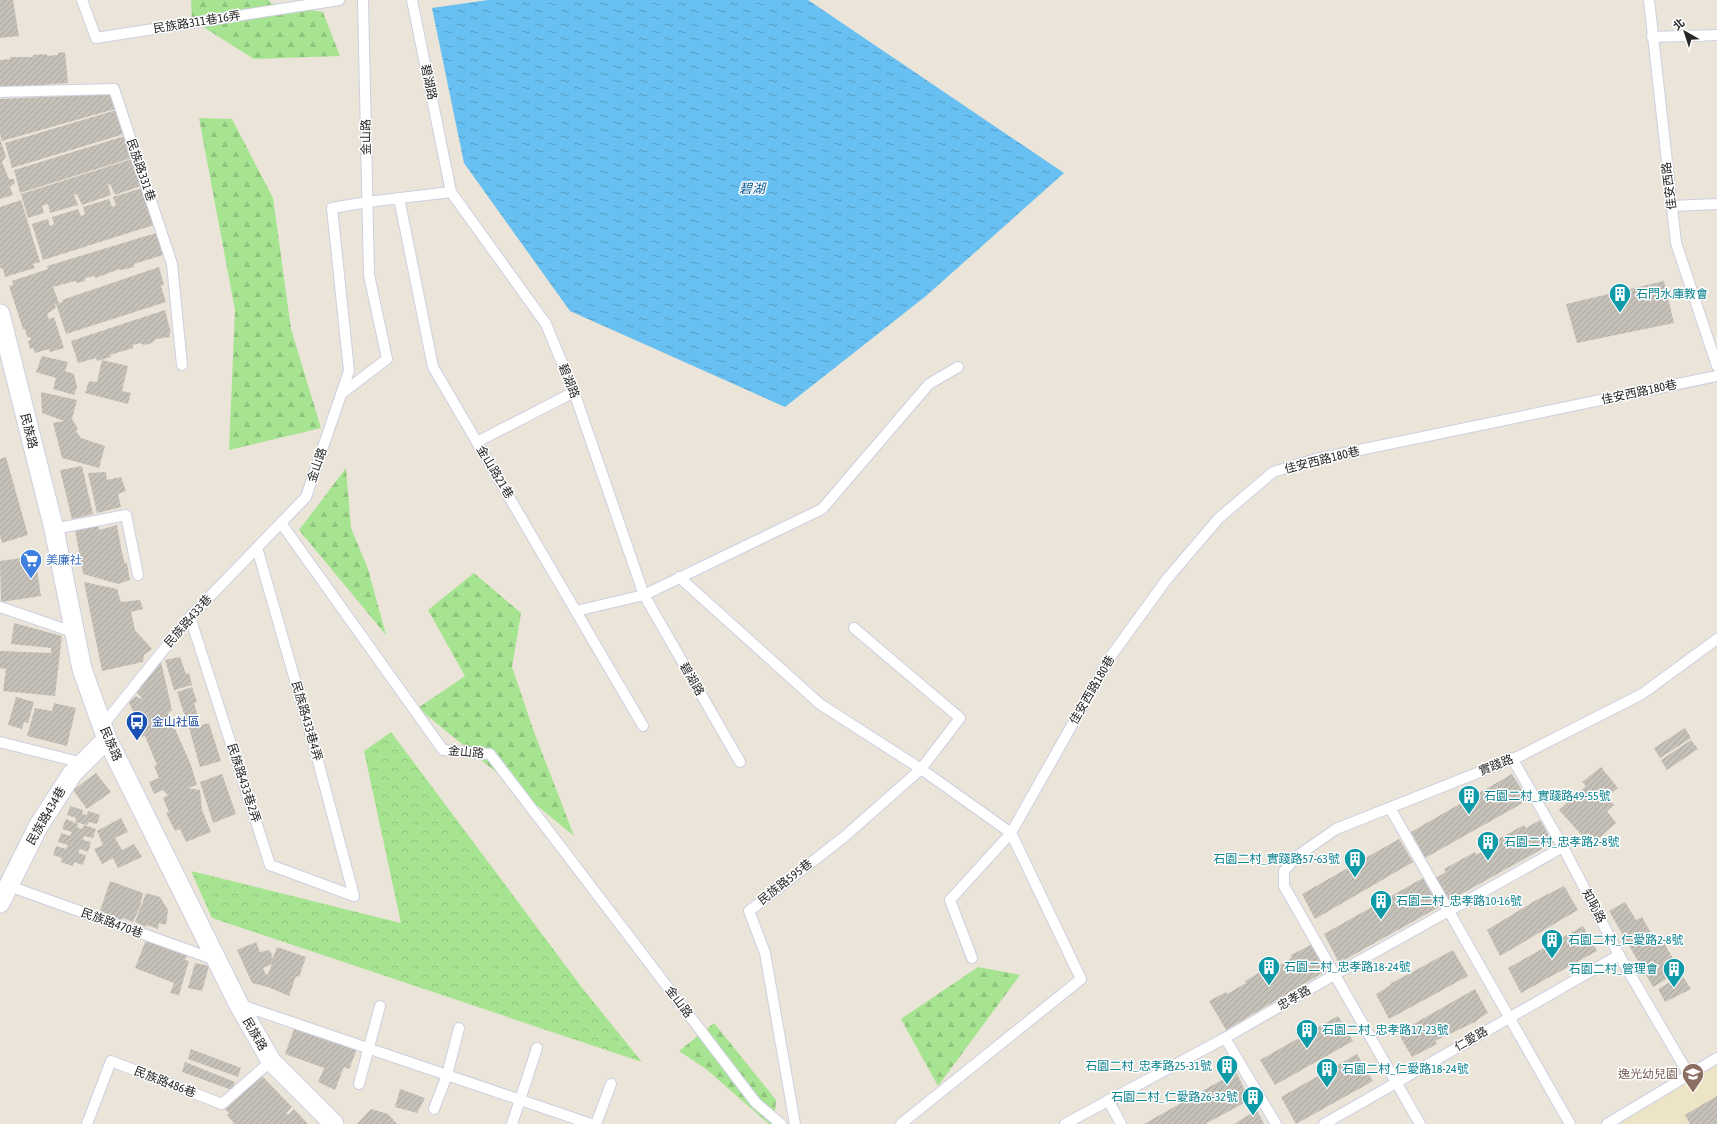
<svg xmlns="http://www.w3.org/2000/svg" width="1717" height="1124" font-family="'Asap Condensed','Noto Sans TC',sans-serif">
	<style>
		.education { fill: #ede4c6 }
		.forest { fill: url(#forest-firs) }
		.park { fill: url(#park-crowns) }
		.water { fill: url(#water-ripples) }
		.building { fill: url(#building-hatch); fill-rule: evenodd }
		.lines { fill: none; stroke-linecap: round; stroke-linejoin: round }
		.lane-casing { stroke: #cdcfe1; stroke-width: 12 }
		.street-casing { stroke: #cdcfe1; stroke-width: 21 }
		.lane { stroke: #fff; stroke-width: 10 }
		.street { stroke: #fff; stroke-width: 19 }
		.labels { text-anchor: middle; stroke-width: 3; stroke-linejoin: round; paint-order: stroke }
		.street-label { font-size: 12px; fill: #272727; stroke: #fff }
		.culture-label { font-size: 12px; fill: #0d838f; stroke: #fff; text-anchor: start }
		.shop-label { font-size: 12px; fill: #366cbe; stroke: #fff; text-anchor: start }
		.transit-label { font-size: 12px; fill: #164399; stroke: #fff; text-anchor: start }
		.education-label { font-size: 12px; fill: #785e54; stroke: #fff; text-anchor: end }
		.water-label { font-size: 13px; font-style: italic; fill: #095b99; stroke: #fff }
	</style>
	<defs>
		<pattern id="forest-firs" width="22" height="20" patternUnits="userSpaceOnUse"><rect width="22" height="20" fill="#a7e492"/><path d="M5 1l3.5 6h-7zM16 11l3.5 6h-7z" fill="#90c47e"/></pattern>
		<pattern id="park-crowns" width="20" height="18" patternUnits="userSpaceOnUse"><rect width="20" height="18" fill="#a7e492"/><path d="M2 6a3 3 0 1 1 6 0M12 15a3 3 0 1 1 6 0" fill="none" stroke="#90c47e"/></pattern>
		<pattern id="water-ripples" width="26" height="14" patternUnits="userSpaceOnUse"><rect width="26" height="14" fill="#67c0f1"/><path d="M2 4q2-2 4 0t4 0M15 11q2-2 4 0t4 0" fill="none" stroke="#559cc3"/></pattern>
		<pattern id="building-hatch" width="6" height="6" patternUnits="userSpaceOnUse"><rect width="6" height="6" fill="#c6c1b8"/><path d="M-1 1l2-2M0 6l6-6M5 7l2-2" fill="none" stroke="#aaa69e"/></pattern>
	</defs>
	<rect width="100%" height="100%" fill="#ebe4d8"/>
	<path class="education" d="M1717,1064V1124H1620Z"/>
	<g class="forest">
		<path d="M191,0H269L270,3L323,12L340,56L254,59L192,20Z"/>
		<path d="M199,118L232,119L273,198L291,329L321,428L229,450L235,310Z"/>
		<path d="M346,468L351,528L368,569L386,635L299,530Z"/>
		<path d="M474,573L521,613L512,667L533,729L574,836L418,708L465,676L428,610Z"/>
		<path d="M978,967L1020,975L938,1086L901,1019Z"/>
		<path d="M714,1023L776,1100L774,1124H769L706,1069L679,1051Z"/>
	</g>
	<path class="park" d="M391,732L583,989L642,1062L212,918L191,871L401,923L364,751Z"/>
	<path class="water" d="M488,0H808L1064,173L926,296L785,407L570,311L464,163L432,8Z"/>
	<g class="building">
		<path d="M0,0H13L19,36L0,38Z"/>
		<path d="M65,52L68,83L0,88V60L10,59V57H33V55L47,54V56L58,55V53Z"/>
		<path d="M110,94L115,109L2,141L0,134V99Z"/>
		<path d="M116,110L124,134L12,168L5,143Z"/>
		<path d="M125,136L132,158L20,193L14,170Z"/>
		<path d="M0,139L6,156L2,162L9,179H14L15,183L10,187L13,195L0,199Z"/>
		<path d="M132,159L141,186L115,195L110,184L108,185L111,195L82,205L77,194L74,195L78,205L50,213L48,204L42,206L44,213L28,218L21,194Z"/>
		<path d="M142,188L154,225L43,260L32,224L48,219L50,226L54,224L52,217L78,209L81,216L85,214L83,207L109,199L112,207L116,205L113,197Z"/>
		<path d="M21,200L40,262L33,264L35,268L5,277L3,269L0,268V207Z"/>
		<path d="M156,233L163,255L134,264V267L121,270L119,269L96,278L94,276L85,278V281L77,283L75,281L53,287L59,303L55,304L56,308L47,314L49,319L54,317L64,348L50,352L49,349L35,353L33,348L30,349L28,341L31,340L30,337H27L25,329H23L9,286L13,285L12,281L48,269L47,266Z"/>
		<path d="M159,267L164,285L161,286L166,302L66,334L56,304L63,302L62,300Z"/>
		<path d="M1664,281L1674,323L1577,343L1566,304Z"/>
		<path d="M165,310L171,333L169,334L170,337L156,339L152,343L144,345L140,343L133,345V348L110,355L111,357L97,361L96,358L78,363L71,341Z"/>
		<path d="M42,356L68,362L65,371L74,374L77,387L74,395L53,389L56,378L36,372Z"/>
		<path d="M102,360L128,366L122,391L131,393L128,404L85,393L89,381L97,382Z"/>
		<path d="M41,392L77,400L72,419L78,429L76,431L81,438L105,446L99,468L62,458L53,423L64,421L42,413Z"/>
		<path d="M6,457L28,535L2,543L0,536V459Z"/>
		<path d="M82,466L93,514L72,519L60,470Z"/>
		<path d="M106,472L107,480L121,477L126,491L118,494L121,507L97,513L88,473Z"/>
		<path d="M98,525L99,530L117,525L122,553L125,564L127,563L130,580L118,584L83,574L75,530Z"/>
		<path d="M35,556L41,596L1,602L0,561Z"/>
		<path d="M84,582L117,589L121,602L140,600L143,609L131,612L135,630L152,649L144,655L143,662L102,671Z"/>
		<path d="M14,623L62,636L55,696L3,691L6,669L0,668V651L51,653V648L11,644Z"/>
		<path d="M159,653L172,710L168,713L191,765L197,785L188,788L200,790L202,810L211,832L186,842L180,829L175,831L166,813L169,812L163,798L168,795L163,790L154,794L149,782L159,778L154,766L157,765L145,736L141,737L134,722L137,721L129,702L136,696L141,699L142,698L134,690Z"/>
		<path d="M180,657L186,674L189,673L192,685L174,690L165,660Z"/>
		<path d="M192,687L197,702L194,703L198,716L186,720L177,692Z"/>
		<path d="M16,697L34,702L28,723L24,722L22,729L8,725Z"/>
		<path d="M54,703L76,708L67,746L27,736L35,708L52,711Z"/>
		<path d="M209,723L221,761L200,767L189,728Z"/>
		<path d="M1685,728L1691,738L1660,758L1654,748Z"/>
		<path d="M1691,740L1698,749L1667,770L1661,760Z"/>
		<path d="M1601,767L1618,788L1607,797L1614,805L1607,811L1616,823L1596,841L1591,837L1587,841L1559,810L1586,786L1582,782Z"/>
		<path d="M96,773L111,792L87,809L73,790Z"/>
		<path d="M222,774L236,814L213,823L200,782Z"/>
		<path d="M1512,774L1528,800L1425,858L1411,832Z"/>
		<path d="M70,806L83,810L82,814L87,815L88,811L100,815L97,824L89,822L87,825L75,822L76,818L67,815Z"/>
		<path d="M121,818L128,832L115,838L122,850L134,844L142,857L118,868L113,858L102,864L94,849L103,845L97,831Z"/>
		<path d="M66,819L78,824L77,827L82,829L84,825L96,829L93,838L84,836L83,840L91,842L88,852L80,849L78,853L86,855L83,865L74,862L73,866L61,862L62,858L53,855L56,846L66,849L68,845L58,842L61,833L70,836L72,832L62,829Z"/>
		<path d="M1540,820L1553,843L1449,901L1436,878L1446,872L1444,869L1475,852L1476,855L1495,845L1493,842L1524,825L1526,828Z"/>
		<path d="M1399,839L1413,862L1315,919L1302,894Z"/>
		<path d="M1423,878L1439,907L1339,963L1324,934Z"/>
		<path d="M110,881L143,893L140,907L133,922L123,918L122,920L100,911Z"/>
		<path d="M1564,886L1578,910L1500,956L1487,930L1538,899Z"/>
		<path d="M146,893L160,897L168,910L166,925L159,923L158,929L147,925L146,927L135,922Z"/>
		<path d="M1625,902L1636,920L1642,917L1657,944L1663,941L1680,971L1653,987L1609,911Z"/>
		<path d="M1583,926L1597,951L1521,993L1508,968Z"/>
		<path d="M146,940L188,954L185,960L189,961L179,995L170,993L174,983L135,968Z"/>
		<path d="M256,942L260,952L269,950L273,956L271,957L273,958L277,947L306,957L299,977L296,976L289,996L268,987L252,983L237,950ZM272,964L268,974L266,975L263,968Z"/>
		<path d="M1311,945L1326,971L1226,1030L1209,1001L1226,992L1227,994L1246,983L1245,981L1272,965L1274,968L1292,958L1291,955Z"/>
		<path d="M1453,950L1468,976L1389,1019L1376,994L1391,985L1390,984Z"/>
		<path d="M195,963L209,966L202,991L188,988Z"/>
		<path d="M1682,975L1691,989L1665,1002L1658,989Z"/>
		<path d="M1475,989L1488,1013L1477,1020V1021L1435,1041L1437,1044L1412,1057L1398,1033Z"/>
		<path d="M1338,1016L1353,1041L1275,1085L1260,1060Z"/>
		<path d="M294,1029L357,1049L349,1069L344,1067L335,1090L318,1082L324,1068L285,1054Z"/>
		<path d="M191,1049L241,1068L238,1077L188,1059Z"/>
		<path d="M1357,1054L1373,1081L1296,1124L1281,1097Z"/>
		<path d="M185,1062L235,1082L232,1090L182,1072Z"/>
		<path d="M1236,1072L1250,1100L1205,1124H1144Z"/>
		<path d="M260,1074L292,1107L286,1113L288,1115L294,1109L308,1124H233L234,1123L227,1115L229,1113L224,1108L247,1089V1085Z"/>
		<path d="M400,1089L425,1098L417,1113L395,1107Z"/>
		<path d="M1717,1096V1124H1690L1685,1115Z"/>
		<path d="M371,1109L388,1114L397,1124H357Z"/>
		<path d="M1257,1110L1264,1124H1234Z"/>
	</g>
	<g class="lines">
		<g class="lane-casing">
			<g id="lane">
				<path d="M82,0L96,38L339,0"/>
				<path d="M412,0L451,192L546,324L574,392L644,595L740,762"/>
				<path d="M1649,0L1676,243L1717,366"/>
				<path d="M1652,37L1717,35"/>
				<path d="M0,92L114,89L172,264L182,365"/>
				<path d="M399,198L433,367L643,726"/>
				<path d="M1671,206L1717,204"/>
				<path d="M341,394L387,359L369,275L363,0"/>
				<path d="M477,442L574,392"/>
				<path d="M281,523L443,750L490,754L756,1103L781,1124"/>
				<path d="M54,529L126,515L138,575"/>
				<path d="M257,548L314,746L354,896"/>
				<path d="M679,577L820,704L921,769L1011,833L1081,979L901,1124"/>
				<path d="M0,607L73,632"/>
				<path d="M576,611L644,595L822,509L929,384L958,367"/>
				<path d="M190,617L270,865L354,896"/>
				<path d="M103,725L190,617L306,497L349,371L332,208L367,202L451,192"/>
				<path d="M0,742L83,763"/>
				<path d="M1512,758L1563,847L1619,955L1689,1075"/>
				<path d="M1390,808L1570,1124"/>
				<path d="M9,886L216,960"/>
				<path d="M972,958L950,900L1011,833L1111,656L1167,579L1219,518L1273,472L1316,459L1717,376"/>
				<path d="M241,1005L591,1124"/>
				<path d="M1225,1038L1276,1124"/>
				<path d="M359,1084L380,1006"/>
				<path d="M1108,1100L1121,1124"/>
				<path d="M434,1109L447,1075L459,1028"/>
				<path d="M87,1124L111,1061L222,1104L271,1061"/>
				<path d="M512,1124L537,1048"/>
				<path d="M596,1124L611,1084"/>
				<path d="M795,1124L765,953L749,911L844,837L921,769L960,718L854,628"/>
				<path d="M1065,1124L1225,1038L1334,975L1563,847"/>
				<path d="M1324,1124L1619,955"/>
				<path d="M1420,1124L1284,886V871L1296,857L1336,829L1520,756L1642,694L1717,639"/>
				<path d="M1607,1124L1717,1058"/>
			</g>
		</g>
		<g class="street-casing">
			<g id="street">
				<path d="M0,314L54,529L82,669L107,739L239,1005L271,1061L334,1124"/>
				<path d="M0,903L39,825L72,774L107,739"/>
			</g>
		</g>
		<use href="#lane" class="lane"/>
		<use href="#street" class="street"/>
	</g>
	<defs>
		<g id="building-pin" transform="scale(1.15)"><path d="M0 17L-7.5 6A9.5 9.5 0 1 1 7.5 6Z" fill="#0f9aa8" stroke="#fff"/><path d="M-4-6H4V6H1V3H-1V6H-4ZM-2.5-4.3h1.7v1.8h-1.7ZM.8-4.3h1.7v1.8H.8ZM-2.5-1h1.7V.8h-1.7ZM.8-1h1.7V.8H.8Z" fill="#fff"/></g>
		<g id="supermarket-pin" transform="scale(1.15)"><path d="M0 17L-7.5 6A9.5 9.5 0 1 1 7.5 6Z" fill="#3f7fe0" stroke="#fff"/><path d="M-6-5.5h2.5l.6 2H6L4.5 2H-2.5L-4.4-4H-6ZM-1.5 3.2a1.3 1.3 0 1 0 .1 0ZM3 3.2a1.3 1.3 0 1 0 .1 0Z" fill="#fff"/></g>
		<g id="bus-pin" transform="scale(1.15)"><path d="M0 17L-7.5 6A9.5 9.5 0 1 1 7.5 6Z" fill="#1a4fb4" stroke="#fff"/><path d="M-5-6H5V4H4V6H2V4H-2V6H-4V4H-5ZM-3.5-4V0h7V-4ZM-3.5 1.2v1.5H-2V1.2ZM2 1.2v1.5H3.5V1.2Z" fill="#fff"/></g>
		<g id="school-pin" transform="scale(1.15)"><path d="M0 17L-7.5 6A9.5 9.5 0 1 1 7.5 6Z" fill="#8d6e63" stroke="#fff"/><path d="M0-5L7-2L0 1L-7-2ZM-4 1L0 2.5L4 1V4Q0 6-4 4Z" fill="#fff"/></g>
	</defs>
	<g fill-rule="evenodd">
		<use href="#building-pin" x="1620" y="294"/>
		<use href="#supermarket-pin" x="31" y="560"/>
		<use href="#bus-pin" x="137" y="722"/>
		<use href="#building-pin" x="1469" y="796"/>
		<use href="#building-pin" x="1488" y="842"/>
		<use href="#building-pin" x="1355" y="859"/>
		<use href="#building-pin" x="1381" y="901"/>
		<use href="#building-pin" x="1552" y="940"/>
		<use href="#building-pin" x="1269" y="967"/>
		<use href="#building-pin" x="1674" y="969"/>
		<use href="#building-pin" x="1307" y="1030"/>
		<use href="#building-pin" x="1227" y="1066"/>
		<use href="#building-pin" x="1327" y="1069"/>
		<use href="#school-pin" x="1693" y="1074"/>
		<use href="#building-pin" x="1253" y="1097"/>
	</g>
	<g class="labels">
		<g class="street-label">
			<text transform="translate(197 22) rotate(-9)" y="4">民族路311巷16弄</text>
			<text transform="translate(429 82) rotate(78)" y="4">碧湖路</text>
			<text transform="translate(366 137) rotate(-91)" y="4">金山路</text>
			<text transform="translate(141 170) rotate(71)" y="4">民族路331巷</text>
			<text transform="translate(1669 186) rotate(-97)" y="4">佳安西路</text>
			<text transform="translate(569 381) rotate(68)" y="4">碧湖路</text>
			<text transform="translate(1639 392) rotate(-12)" y="4">佳安西路180巷</text>
			<text transform="translate(29 431) rotate(76)" y="4">民族路</text>
			<text transform="translate(1322 460) rotate(-14)" y="4">佳安西路180巷</text>
			<text transform="translate(317 465) rotate(-71)" y="4">金山路</text>
			<text transform="translate(495 472) rotate(59)" y="4">金山路21巷</text>
			<text transform="translate(188 621) rotate(-49)" y="4">民族路433巷</text>
			<text transform="translate(692 679) rotate(60)" y="4">碧湖路</text>
			<text transform="translate(1092 690) rotate(-60)" y="4">佳安西路180巷</text>
			<text transform="translate(307 721) rotate(74)" y="4">民族路433巷4弄</text>
			<text transform="translate(111 744) rotate(67)" y="4">民族路</text>
			<text transform="translate(466 752) rotate(5)" y="4">金山路</text>
			<text transform="translate(1496 765) rotate(-21)" y="4">實踐路</text>
			<text transform="translate(244 783) rotate(72)" y="4">民族路433巷2弄</text>
			<text transform="translate(46 816) rotate(-60)" y="4">民族路434巷</text>
			<text transform="translate(785 882) rotate(-38)" y="4">民族路595巷</text>
			<text transform="translate(1594 906) rotate(62)" y="4">知恥路</text>
			<text transform="translate(112 923) rotate(20)" y="4">民族路470巷</text>
			<text transform="translate(1294 998) rotate(-30)" y="4">忠孝路</text>
			<text transform="translate(679 1002) rotate(53)" y="4">金山路</text>
			<text transform="translate(255 1034) rotate(60)" y="4">民族路</text>
			<text transform="translate(1471 1039) rotate(-30)" y="4">仁愛路</text>
			<text transform="translate(165 1082) rotate(21)" y="4">民族路486巷</text>
		</g>
		<g class="culture-label">
			<text x="1636" y="298">石門水庫教會</text>
			<text x="1484" y="800">石園二村_實踐路49-55號</text>
			<text x="1504" y="846">石園二村_忠孝路2-8號</text>
			<text x="1340" y="863" text-anchor="end">石園二村_實踐路57-63號</text>
			<text x="1396" y="905">石園二村_忠孝路10-16號</text>
			<text x="1568" y="944">石園二村_仁愛路2-8號</text>
			<text x="1284" y="971">石園二村_忠孝路18-24號</text>
			<text x="1658" y="973" text-anchor="end">石園二村_管理會</text>
			<text x="1322" y="1034">石園二村_忠孝路17-23號</text>
			<text x="1212" y="1070" text-anchor="end">石園二村_忠孝路25-31號</text>
			<text x="1342" y="1073">石園二村_仁愛路18-24號</text>
			<text x="1238" y="1101" text-anchor="end">石園二村_仁愛路26-32號</text>
		</g>
		<g class="shop-label">
			<text x="46" y="564">美廉社</text>
		</g>
		<g class="transit-label">
			<text x="152" y="726">金山社區</text>
		</g>
		<g class="education-label">
			<text x="1678" y="1078">逸光幼兒園</text>
		</g>
		<g class="water-label">
			<text x="752" y="193">碧湖</text>
		</g>
	</g>
	<g transform="translate(1685 32) rotate(321)" stroke="#ffffff" stroke-width="3" paint-order="stroke">
	<path d="M0-3L7 15L0 10L-7 15Z" fill="#272727"/>
	<text y="-6" font-size="11" font-weight="bold" text-anchor="middle" fill="#272727">北</text>
	</g>
</svg>
